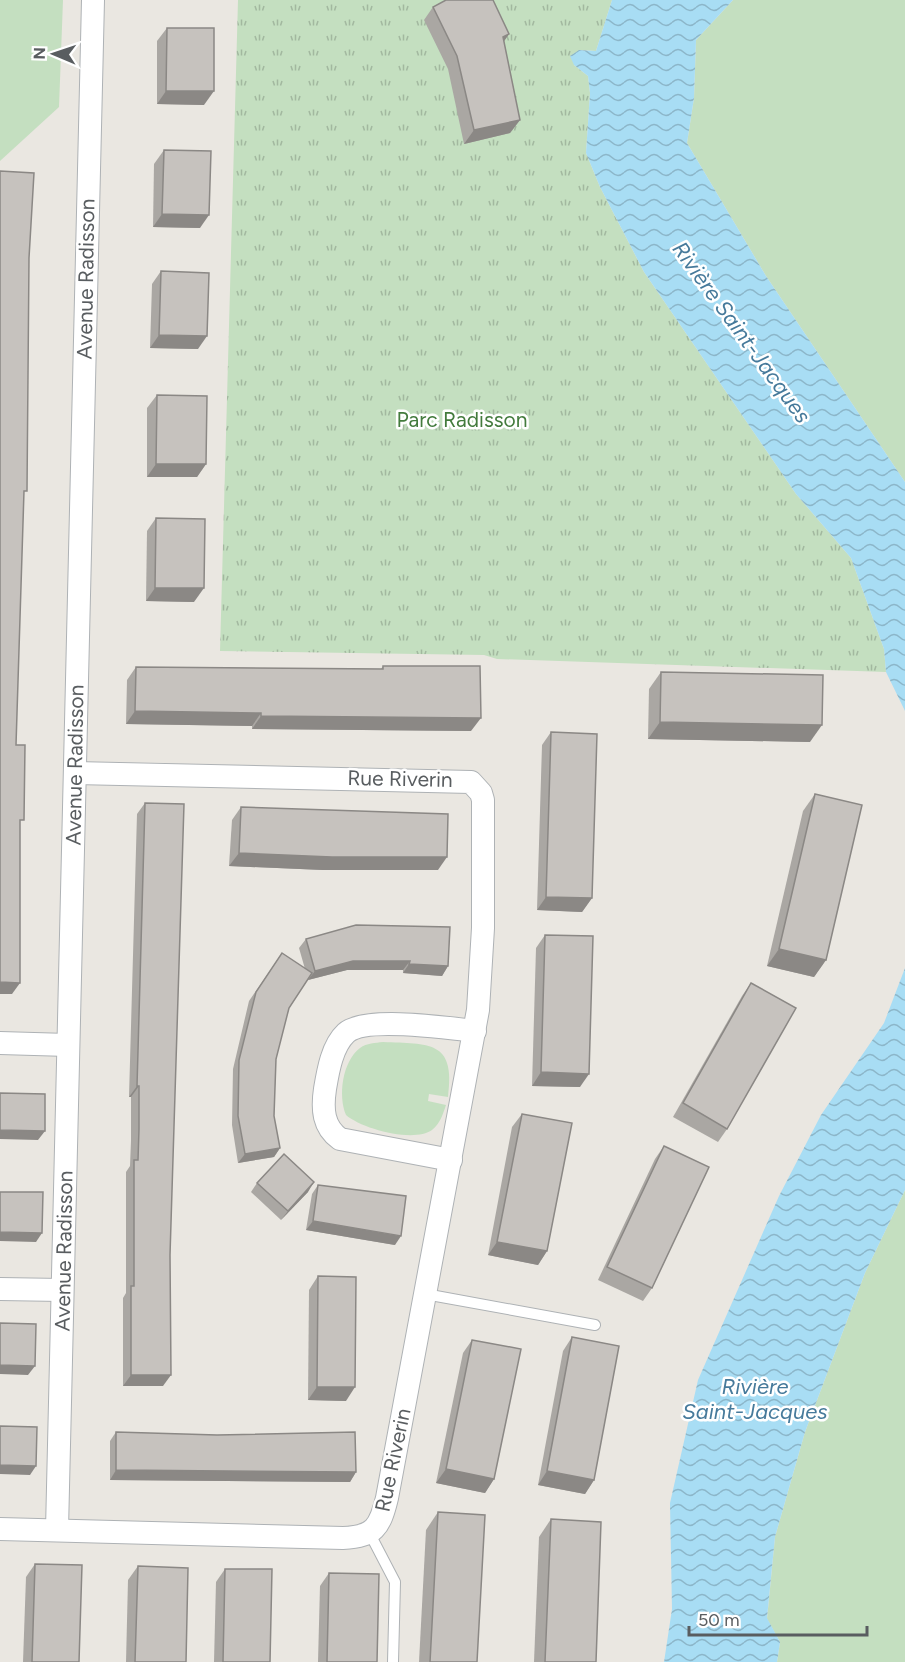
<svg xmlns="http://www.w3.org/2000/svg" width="905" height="1662" font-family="Figtree,sans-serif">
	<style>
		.grass { fill: #c4dfc0 }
		.park { fill: url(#park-tufts) }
		.water { fill: url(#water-waves) }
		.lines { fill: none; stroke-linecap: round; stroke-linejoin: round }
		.service-casing { stroke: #aeb2b5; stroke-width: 12 }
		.minor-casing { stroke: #aeb2b5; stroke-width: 24 }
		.service { stroke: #fff; stroke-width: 10 }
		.minor { stroke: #fff; stroke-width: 22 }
		.wall { fill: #aaa7a3 }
		.shaded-wall { fill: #8b8885 }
		.building { fill: #c6c2be; stroke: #8b8885; stroke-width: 1.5 }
		.labels { text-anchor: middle; stroke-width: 5; stroke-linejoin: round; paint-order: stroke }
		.street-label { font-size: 21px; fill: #595d60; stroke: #fff }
		.park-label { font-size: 21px; fill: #437b3d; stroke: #fff }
		.water-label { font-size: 22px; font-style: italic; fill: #467a9b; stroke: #fff }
	</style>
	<defs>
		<pattern id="park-tufts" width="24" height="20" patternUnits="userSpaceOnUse" patternTransform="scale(1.5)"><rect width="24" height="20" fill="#c4dfc0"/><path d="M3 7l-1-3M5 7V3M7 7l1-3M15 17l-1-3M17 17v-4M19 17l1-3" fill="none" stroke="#a2b89f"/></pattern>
		<pattern id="water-waves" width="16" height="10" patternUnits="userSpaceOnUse" patternTransform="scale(1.5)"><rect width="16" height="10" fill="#a8ddf4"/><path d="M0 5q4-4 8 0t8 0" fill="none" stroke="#8cb6c9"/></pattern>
	</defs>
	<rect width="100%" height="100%" fill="#eae7e1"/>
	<g class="grass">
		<path d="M0,0H63L59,107L0,161Z"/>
		<path d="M733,0H905V482L766,276L687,143L694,98L696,40Z"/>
		<path d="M383,1042C429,1044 456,1040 448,1097L429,1094L428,1101L446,1105C443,1114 440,1124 432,1130C414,1143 362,1129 346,1115C338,1096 342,1062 360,1048C367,1043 375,1043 383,1042Z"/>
		<path d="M905,1190V1662H777L780,1642L767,1619L775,1537L805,1432L865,1273Z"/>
	</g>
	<path class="park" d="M238,0H612L596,51L579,50L574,65L588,76L590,93L586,153L600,187L644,272L796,494L851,558L884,649L886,672L497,659L484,655L220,651Z"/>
	<g class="water">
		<path d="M612,0H733L696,40L694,98L687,143L766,276L905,482V711L886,672L884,649L851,558L796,494L644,272L600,187L586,153L590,93L588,76L574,65L570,56L579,50L596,51Z"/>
		<path d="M905,968V1190L865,1273L805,1432L775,1537L767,1618L780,1642L777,1662H664L672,1609L670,1503L698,1380L779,1196L821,1115L884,1023Z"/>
	</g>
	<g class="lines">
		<g class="service-casing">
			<g id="service">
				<path d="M425,1294L595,1325"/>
				<path d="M370,1534L395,1582L393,1662"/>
			</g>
		</g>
		<g class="minor-casing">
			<g id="minor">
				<path d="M0,1043L68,1045"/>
				<path d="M451,1160L340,1139C323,1127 322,1109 325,1089C328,1071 332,1046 346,1033C365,1016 448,1028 475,1031"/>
				<path d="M0,1289L62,1290"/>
				<path d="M0,1529L343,1538C374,1537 380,1527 387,1498L478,1010L483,928V800L481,793L471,782L75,773"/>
				<path d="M57,1530L93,0"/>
			</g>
		</g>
		<use href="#service" class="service"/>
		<use href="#minor" class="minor"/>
	</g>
	<g class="wall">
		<path d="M433,7L509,34L504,41L520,120L510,133L464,144L448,69L424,20Z"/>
		<path d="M167,28L204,105L157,104V41Z"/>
		<path d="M164,150L200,228L153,227L154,164Z"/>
		<path d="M161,271L198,349L150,348L152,284Z"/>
		<path d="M157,395L206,464L197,477H147V408Z"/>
		<path d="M156,518L194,602L146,601L147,531Z"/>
		<path d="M383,666L471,731L252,729V726L126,724L127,680L136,667L381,669Z"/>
		<path d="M661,672L810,742L648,739L649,689Z"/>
		<path d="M551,732L592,898L582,912L537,910L542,745Z"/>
		<path d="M815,794L826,960L814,977L767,966L803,811Z"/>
		<path d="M145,803L163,1386H123V1298L126,1293V1172L130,1166L131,1141V1097H129L137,814Z"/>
		<path d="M241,807L438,870H323L229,866L232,820Z"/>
		<path d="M545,935L580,1087L532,1086L536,948Z"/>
		<path d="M306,939L448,966L442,976L403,973V970H347L308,980V979L289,1008L276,1059L274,1116L280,1148L274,1157L238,1163L232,1125L233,1069L249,1001L282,953L305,969L299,948Z"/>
		<path d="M751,983L727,1129L718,1142L673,1117L742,996Z"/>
		<path d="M522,1114L547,1251L538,1265L488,1255L512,1127Z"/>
		<path d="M664,1146L652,1288L643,1301L598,1280L655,1159Z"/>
		<path d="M257,1183L308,1192L281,1220L251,1192Z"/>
		<path d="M318,1185L395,1245L306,1230L312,1194Z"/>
		<path d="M318,1276L346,1401L308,1400L309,1290Z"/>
		<path d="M572,1337L594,1480L585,1494L538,1485L563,1351Z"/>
		<path d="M472,1340L494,1479L485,1493L436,1483L463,1353Z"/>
		<path d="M116,1432L356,1472L350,1482L110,1480V1441Z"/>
		<path d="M438,1512L477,1662H419L426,1530Z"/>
		<path d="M551,1519L596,1662H534L539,1537Z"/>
		<path d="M35,1564L79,1662H23L26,1577Z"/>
		<path d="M138,1566L186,1662H126L128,1580Z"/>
		<path d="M225,1569L270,1662H214L216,1582Z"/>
		<path d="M329,1573L377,1662H318L320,1586Z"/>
	</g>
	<g class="shaded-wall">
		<path d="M509,34L500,47L503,37Z"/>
		<path d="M166,91H214L204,105L157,104Z"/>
		<path d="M520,120L510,133L464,144L474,130Z"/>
		<path d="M162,214L209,215L200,228L153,227Z"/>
		<path d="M159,335L207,336L198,349L150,348Z"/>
		<path d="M156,464H206L197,477H147Z"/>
		<path d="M155,588H204L194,602L146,601Z"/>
		<path d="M135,711L261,713L252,726L126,724Z"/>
		<path d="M261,716L481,718L471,731L252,729Z"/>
		<path d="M660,722L822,725L810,742L648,739Z"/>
		<path d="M239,853L447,857L438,870H323L229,866Z"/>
		<path d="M546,897L592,898L582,912L537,910Z"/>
		<path d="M779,949L826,960L814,977L767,966Z"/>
		<path d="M353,961H410L403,970H347L308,980L315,971Z"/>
		<path d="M409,964L448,966L442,976L403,973Z"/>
		<path d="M0,982L20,983L12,994H0Z"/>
		<path d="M541,1072L589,1074L580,1087L532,1086Z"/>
		<path d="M137,1086H139L131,1097H129Z"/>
		<path d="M0,1130L45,1131L38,1140L0,1139Z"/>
		<path d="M280,1148L274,1157L238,1163L245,1154Z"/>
		<path d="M314,1182L308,1192L281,1220L288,1211Z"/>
		<path d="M313,1221L401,1236L395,1245L306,1230Z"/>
		<path d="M0,1232L42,1233L36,1242L0,1241Z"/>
		<path d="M497,1242L547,1251L538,1265L488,1255Z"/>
		<path d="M0,1365L35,1366L28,1375L0,1374Z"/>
		<path d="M131,1375H171L163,1386H123Z"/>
		<path d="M317,1387H355L346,1401L308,1400Z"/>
		<path d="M0,1465L36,1466L30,1475L0,1474Z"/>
		<path d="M446,1469L494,1479L485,1493L436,1483Z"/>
		<path d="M116,1470L356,1472L350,1482L110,1480Z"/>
		<path d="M547,1471L594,1480L585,1494L538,1485Z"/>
	</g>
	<g class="building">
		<path d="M446,0H493L509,34L503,37L520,120L474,130L457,56L433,7Z"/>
		<path d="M167,28H214V91H166Z"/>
		<path d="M164,150L211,151L209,215L162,214Z"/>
		<path d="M0,171L34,173L29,258L27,491H24L16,745H25L24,820H20V983L0,982Z"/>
		<path d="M161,271L209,273L207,336L159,335Z"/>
		<path d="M157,395L207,396L206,464H156Z"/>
		<path d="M156,518L205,519L204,588H155Z"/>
		<path d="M383,666H480L481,718L261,716V713L135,711L136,667L383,669Z"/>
		<path d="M661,672L823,675L822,725L660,722Z"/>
		<path d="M551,732L597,734L592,898L546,897Z"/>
		<path d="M815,794L862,805L826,960L779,949Z"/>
		<path d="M145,803L184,804L170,1255L171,1375H131V1286H134V1160H138L139,1129V1086H137Z"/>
		<path d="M241,807L448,814L447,857H332L239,853Z"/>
		<path d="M356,925L450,927L448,966L409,964L410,961H353L315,971L306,939Z"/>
		<path d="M545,935L593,936L589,1074L541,1072Z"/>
		<path d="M282,953L312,973L289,1008L276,1059L274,1116L280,1148L245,1154L238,1116L239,1060L256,992Z"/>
		<path d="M751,983L796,1008L727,1129L683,1103Z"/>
		<path d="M0,1093L45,1094V1131L0,1130Z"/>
		<path d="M522,1114L572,1123L547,1251L497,1242Z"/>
		<path d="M664,1146L709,1167L652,1288L607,1267Z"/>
		<path d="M284,1154L314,1182L288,1211L257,1183Z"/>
		<path d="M318,1185L406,1196L401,1236L313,1221Z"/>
		<path d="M0,1192H43L42,1233L0,1232Z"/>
		<path d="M318,1276L356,1277L355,1387H317Z"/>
		<path d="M0,1323L36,1324L35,1366L0,1365Z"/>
		<path d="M572,1337L619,1346L594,1480L547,1471Z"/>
		<path d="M472,1340L521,1349L494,1479L446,1469Z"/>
		<path d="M0,1426L37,1427L36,1466L0,1465Z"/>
		<path d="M116,1432L217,1435L355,1432L356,1472L116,1470Z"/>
		<path d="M438,1512L485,1515L477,1662H430Z"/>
		<path d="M551,1519L601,1522L596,1662H545Z"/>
		<path d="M35,1564L82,1565L79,1662H32Z"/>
		<path d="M138,1566L188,1568L186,1662H135Z"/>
		<path d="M225,1569H272L270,1662H223Z"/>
		<path d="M329,1573L379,1574L377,1662H327Z"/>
	</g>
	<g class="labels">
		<g class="street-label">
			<text transform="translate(86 279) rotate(-89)" y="7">Avenue Radisson</text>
			<text transform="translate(75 765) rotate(-89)" y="7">Avenue Radisson</text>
			<text transform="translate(400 779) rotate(1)" y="7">Rue Riverin</text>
			<text transform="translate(64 1251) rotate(-89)" y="7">Avenue Radisson</text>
			<text transform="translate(393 1460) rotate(-78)" y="7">Rue Riverin</text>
		</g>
		<g class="park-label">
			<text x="462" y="427">Parc Radisson</text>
		</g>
		<g class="water-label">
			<text transform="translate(742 332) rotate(54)" y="8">Rivière Saint-Jacques</text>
			<text x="755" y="1394">Rivière<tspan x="755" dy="25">Saint-Jacques</tspan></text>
		</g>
	</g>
	<g transform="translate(54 54) rotate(272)" stroke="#ffffff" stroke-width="4.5" paint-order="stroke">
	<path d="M0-4.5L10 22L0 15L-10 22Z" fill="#595d60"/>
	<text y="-9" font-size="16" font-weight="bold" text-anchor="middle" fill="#595d60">N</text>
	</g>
	<path d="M689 1626v9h178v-9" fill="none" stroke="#595d60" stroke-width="3"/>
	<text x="698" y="1626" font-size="18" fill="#595d60" stroke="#ffffff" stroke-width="4.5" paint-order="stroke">50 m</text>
</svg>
